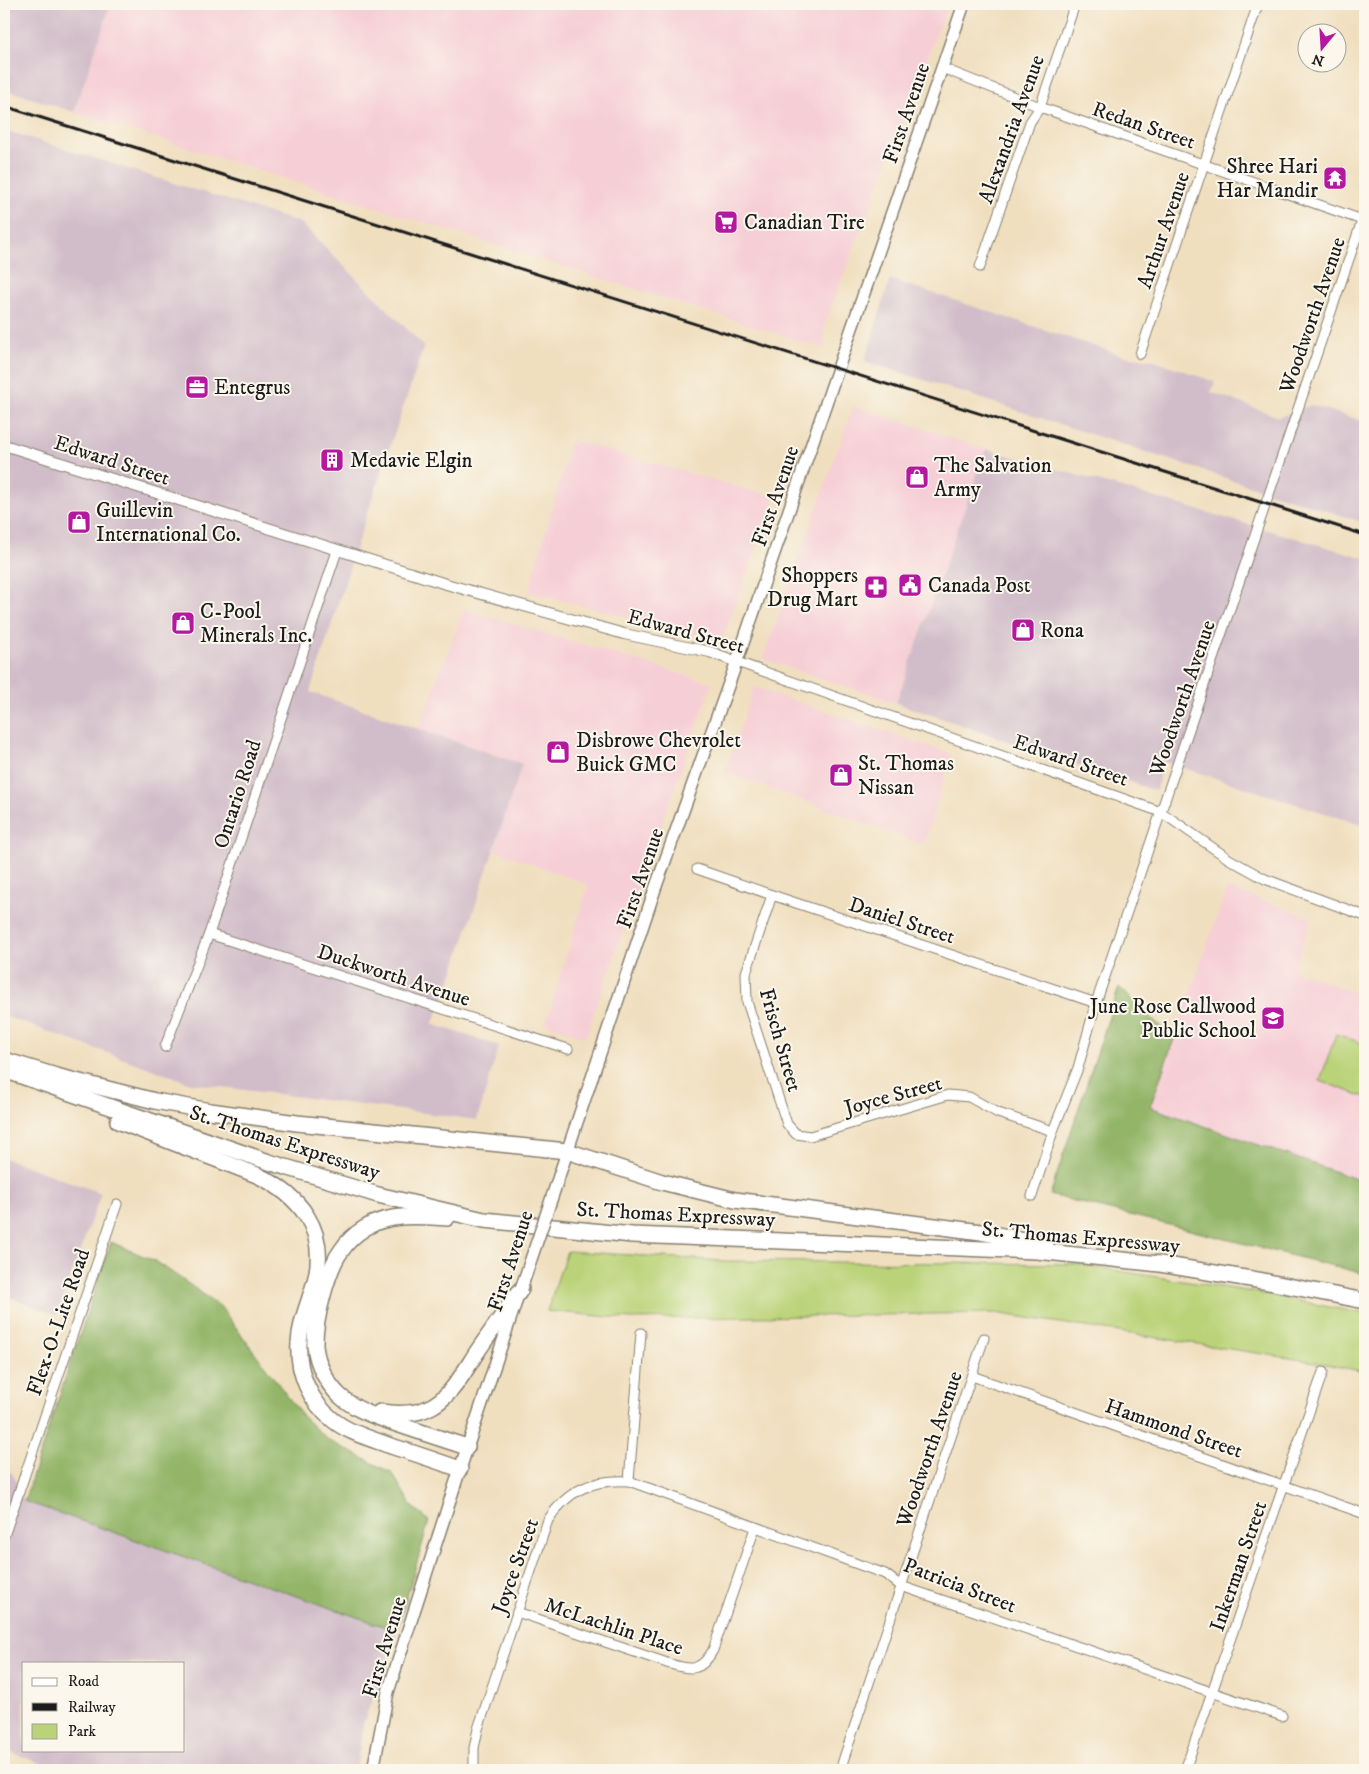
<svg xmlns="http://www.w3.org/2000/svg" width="1369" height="1774" font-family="'IM FELL DW Pica',serif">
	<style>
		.built { fill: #f6cfd6 }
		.industrial { fill: #d1bdc9; fill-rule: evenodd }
		.green { fill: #bad378; stroke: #6b784a }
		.forest { fill: #93b568; stroke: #586842 }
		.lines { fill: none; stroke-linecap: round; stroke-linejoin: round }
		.minor-casing { stroke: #867e6e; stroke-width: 11 }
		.tertiary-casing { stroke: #867e6e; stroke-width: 12 }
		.secondary-casing { stroke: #867e6e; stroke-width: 14 }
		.motorway-casing { stroke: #867e6e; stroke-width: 18 }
		.minor { stroke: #fff; stroke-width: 9 }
		.tertiary { stroke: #fff; stroke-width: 10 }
		.secondary { stroke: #fff; stroke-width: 11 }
		.motorway { stroke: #fff; stroke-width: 15 }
		.rail { stroke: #1c1c1c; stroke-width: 3 }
		.secondary-bridge-casing { stroke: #867e6e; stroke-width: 14; stroke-linecap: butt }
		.secondary-bridge { stroke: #fff; stroke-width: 11 }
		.labels { text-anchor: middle; stroke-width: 4; stroke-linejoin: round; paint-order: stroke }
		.street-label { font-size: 21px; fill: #1c1c1c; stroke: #fbf7ec }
		.poi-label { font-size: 21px; fill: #1c1c1c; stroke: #fbf7ec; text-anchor: start }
	</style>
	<rect width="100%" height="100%" fill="#fbf7ec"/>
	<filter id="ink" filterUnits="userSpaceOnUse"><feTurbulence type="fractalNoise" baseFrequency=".02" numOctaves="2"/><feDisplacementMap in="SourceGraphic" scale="10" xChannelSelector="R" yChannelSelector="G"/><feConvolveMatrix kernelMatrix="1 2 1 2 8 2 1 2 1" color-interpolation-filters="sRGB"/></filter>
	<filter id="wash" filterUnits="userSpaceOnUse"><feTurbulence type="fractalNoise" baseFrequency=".0096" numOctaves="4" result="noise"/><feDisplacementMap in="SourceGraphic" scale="20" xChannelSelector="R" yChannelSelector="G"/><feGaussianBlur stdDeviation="1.12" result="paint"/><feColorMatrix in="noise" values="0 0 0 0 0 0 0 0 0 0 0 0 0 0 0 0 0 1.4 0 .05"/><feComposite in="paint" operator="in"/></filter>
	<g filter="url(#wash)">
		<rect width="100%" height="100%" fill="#f0dfbf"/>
		<g class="built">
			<path d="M111,4H948L824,326L825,349L74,112Z"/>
			<path d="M853,406L986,449L896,703L763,659Z"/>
			<path d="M571,440L775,497L722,641L529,592Z"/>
			<path d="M464,609L712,683L585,1038L546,1023L588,885L494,850L522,764L418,729Z"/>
			<path d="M754,687L951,754L924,845L725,772Z"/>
			<path d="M1227,888L1312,918L1293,970L1365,996V1182L1150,1107Z"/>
		</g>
		<g class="industrial">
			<path d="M4,4H111L74,112L4,89Z"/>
			<path d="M4,130L301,223L424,346L360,535L310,692L522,764L445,997L432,1024L499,1046L477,1120L191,1083L4,1016Z"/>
			<path d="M890,279L1124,356L1154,360L1215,382L1211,392L1279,417L1312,405L1365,422V523L865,361Z"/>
			<path d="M986,449L1365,558V826L1162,761L1156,791L896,703Z"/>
			<path d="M4,1158L101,1193L57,1315L4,1295Z"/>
			<path d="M4,1471L12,1473L24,1501L397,1631L363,1724L356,1770H60L4,1750ZM24,1663H184V1750H24Z"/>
		</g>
		<g class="green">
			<path d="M1336,1034L1365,1044V1097L1320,1081Z"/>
			<path d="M567,1251L725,1261L1074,1264L1253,1292L1365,1314V1372L1315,1362L995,1313L631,1319L547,1311Z"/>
		</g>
		<g class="forest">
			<path d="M1119,987L1174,1039L1150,1107L1365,1182V1274L1050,1195Z"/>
			<path d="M111,1242L157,1262L220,1306L303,1417L328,1440L392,1473L411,1505L429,1521L397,1631L24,1501Z"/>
		</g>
	</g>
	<g filter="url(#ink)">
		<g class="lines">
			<g class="minor-casing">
				<g id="minor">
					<path d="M942,68L1040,107L1365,221"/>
					<path d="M980,267L1030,122L1040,107L1075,4"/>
					<path d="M1140,354L1258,4"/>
					<path d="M737,662L1161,812L1229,859L1265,879L1365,916"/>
					<path d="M697,869L772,895L1096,1003"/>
					<path d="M772,895L746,973L747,1002L787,1124L796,1134L810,1136L948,1095L969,1097L998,1113L1053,1131"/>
					<path d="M209,934L568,1049"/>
					<path d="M165,1047L209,934L337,551"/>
					<path d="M1032,1196L1053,1131L1078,1068L1096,1003L1149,847L1365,212"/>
					<path d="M972,1376L1365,1514"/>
					<path d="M629,1481L641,1333"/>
					<path d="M4,1536L117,1204"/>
					<path d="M517,1612L670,1664C691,1670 701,1672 713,1650L755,1528"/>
					<path d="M474,1770V1748L478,1729L548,1520C568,1490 592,1479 629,1481L885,1574L901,1586L1282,1716"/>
					<path d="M840,1770L984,1338"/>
					<path d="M1185,1770L1323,1372"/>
				</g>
			</g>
			<g class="tertiary-casing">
				<path id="tertiary" d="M4,445L446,584L624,634L710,652L737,662"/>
			</g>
			<g class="secondary-casing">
				<g id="secondary">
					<path d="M552,1197L655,889L732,675L964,4"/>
					<path d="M373,1770L388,1692L460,1469L516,1302"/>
				</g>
			</g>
			<g class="motorway-casing">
				<g id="motorway">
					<path d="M4,1060L56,1076L155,1101L210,1111L297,1123L567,1151L662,1182L735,1200L981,1232L1046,1244"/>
					<path d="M4,1070L269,1162L378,1195L484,1220L632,1235L1037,1251L1160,1264L1263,1281L1365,1301"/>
					<path d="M118,1121L257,1175C299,1195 327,1229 316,1277C311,1299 300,1320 299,1343C297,1372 310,1402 333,1420C349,1433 372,1439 391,1446C414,1453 437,1461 460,1469"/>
					<path d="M447,1218C421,1216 388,1213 365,1228C355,1234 347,1242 341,1251C327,1270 314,1323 315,1346C317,1364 327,1384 340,1396C354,1409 374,1416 391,1422C417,1431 442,1439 467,1447"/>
					<path d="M380,1412C395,1414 412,1415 426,1409C452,1398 464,1371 479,1349C493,1329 507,1309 521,1289"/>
				</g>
			</g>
			<use href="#minor" class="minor"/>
			<use href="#tertiary" class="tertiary"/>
			<use href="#secondary" class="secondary"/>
			<use href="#motorway" class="motorway"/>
			<path class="rail" d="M4,106L1365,535"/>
			<g class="secondary-bridge-casing">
				<path id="secondary-bridge" d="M521,1289L552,1197"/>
			</g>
			<use href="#secondary-bridge" class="secondary-bridge"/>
		</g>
	</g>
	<defs>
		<g id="temple-square" transform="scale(1.25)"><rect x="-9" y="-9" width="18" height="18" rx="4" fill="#b5179e" stroke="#fbf7ec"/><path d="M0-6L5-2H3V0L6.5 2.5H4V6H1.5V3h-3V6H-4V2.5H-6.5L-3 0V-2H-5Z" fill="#fff"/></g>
		<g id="supermarket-square" transform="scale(1.25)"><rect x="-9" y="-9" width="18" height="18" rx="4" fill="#b5179e" stroke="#fbf7ec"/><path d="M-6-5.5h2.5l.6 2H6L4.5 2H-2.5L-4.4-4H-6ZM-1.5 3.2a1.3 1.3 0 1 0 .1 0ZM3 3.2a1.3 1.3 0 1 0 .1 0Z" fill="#fff"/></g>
		<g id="office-square" transform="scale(1.25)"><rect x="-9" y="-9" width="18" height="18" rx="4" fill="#b5179e" stroke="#fbf7ec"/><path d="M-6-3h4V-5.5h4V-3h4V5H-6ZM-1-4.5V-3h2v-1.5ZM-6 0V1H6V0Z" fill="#fff"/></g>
		<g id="building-square" transform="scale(1.25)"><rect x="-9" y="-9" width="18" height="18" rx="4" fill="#b5179e" stroke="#fbf7ec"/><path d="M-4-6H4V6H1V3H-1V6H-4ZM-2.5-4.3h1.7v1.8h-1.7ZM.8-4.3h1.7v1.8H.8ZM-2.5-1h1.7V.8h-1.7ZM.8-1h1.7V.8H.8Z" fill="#fff"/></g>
		<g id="shop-square" transform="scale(1.25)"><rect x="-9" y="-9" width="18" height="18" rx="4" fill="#b5179e" stroke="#fbf7ec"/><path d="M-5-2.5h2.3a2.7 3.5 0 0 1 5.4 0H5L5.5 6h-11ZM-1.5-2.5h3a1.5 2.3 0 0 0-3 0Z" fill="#fff"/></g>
		<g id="civic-square" transform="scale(1.25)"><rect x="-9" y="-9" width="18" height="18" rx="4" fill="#b5179e" stroke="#fbf7ec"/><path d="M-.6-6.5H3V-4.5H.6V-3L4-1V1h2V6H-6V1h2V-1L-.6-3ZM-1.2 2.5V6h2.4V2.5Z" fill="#fff"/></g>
		<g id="pharmacy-square" transform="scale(1.25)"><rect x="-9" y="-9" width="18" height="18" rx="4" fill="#b5179e" stroke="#fbf7ec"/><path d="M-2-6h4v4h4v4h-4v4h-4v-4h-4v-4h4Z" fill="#fff"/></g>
		<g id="school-square" transform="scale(1.25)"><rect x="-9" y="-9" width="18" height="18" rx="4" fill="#b5179e" stroke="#fbf7ec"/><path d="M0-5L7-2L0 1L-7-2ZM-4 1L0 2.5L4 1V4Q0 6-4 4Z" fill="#fff"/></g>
	</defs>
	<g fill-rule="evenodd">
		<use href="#temple-square" x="1335" y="178"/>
		<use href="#supermarket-square" x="726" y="222"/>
		<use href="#office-square" x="197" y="387"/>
		<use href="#building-square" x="332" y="460"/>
		<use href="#shop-square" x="917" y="477"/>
		<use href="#shop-square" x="79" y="522"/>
		<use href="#civic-square" x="910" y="585"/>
		<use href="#pharmacy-square" x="876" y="587"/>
		<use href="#shop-square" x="183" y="623"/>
		<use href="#shop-square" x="1023" y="630"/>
		<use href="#shop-square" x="558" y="752"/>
		<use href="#shop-square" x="841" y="775"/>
		<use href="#school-square" x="1273" y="1018"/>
	</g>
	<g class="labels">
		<g class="street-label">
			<text transform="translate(906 113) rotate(-71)" y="7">First Avenue</text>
			<text transform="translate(1144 125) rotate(19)" y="7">Redan Street</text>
			<text transform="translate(1011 129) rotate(-70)" y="7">Alexandria Avenue</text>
			<text transform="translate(1163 230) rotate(-71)" y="7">Arthur Avenue</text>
			<text transform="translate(1312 315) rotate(-71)" y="7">Woodworth Avenue</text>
			<text transform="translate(112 460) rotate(18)" y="7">Edward Street</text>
			<text transform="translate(775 496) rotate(-71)" y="7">First Avenue</text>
			<text transform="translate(686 631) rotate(15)" y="7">Edward Street</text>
			<text transform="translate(1182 698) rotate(-71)" y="7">Woodworth Avenue</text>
			<text transform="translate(1071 760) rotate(19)" y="7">Edward Street</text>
			<text transform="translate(237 794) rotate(-72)" y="7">Ontario Road</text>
			<text transform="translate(640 878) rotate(-71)" y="7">First Avenue</text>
			<text transform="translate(902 920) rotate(18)" y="7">Daniel Street</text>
			<text transform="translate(394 975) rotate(18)" y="7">Duckworth Avenue</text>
			<text transform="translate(781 1040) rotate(74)" y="7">Frisch Street</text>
			<text transform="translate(893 1095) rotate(-15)" y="7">Joyce Street</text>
			<text transform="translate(285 1142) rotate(18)" y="7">St. Thomas Expressway</text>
			<text transform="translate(676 1214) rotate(3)" y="7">St. Thomas Expressway</text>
			<text transform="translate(1081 1237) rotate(5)" y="7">St. Thomas Expressway</text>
			<text transform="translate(510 1261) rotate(-72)" y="7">First Avenue</text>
			<text transform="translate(58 1322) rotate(-71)" y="7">Flex-O-Lite Road</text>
			<text transform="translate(1174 1428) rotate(19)" y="7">Hammond Street</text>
			<text transform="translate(929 1449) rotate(-71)" y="7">Woodworth Avenue</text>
			<text transform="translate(515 1566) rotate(-70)" y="7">Joyce Street</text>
			<text transform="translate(1238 1566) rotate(-71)" y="7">Inkerman Street</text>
			<text transform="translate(960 1585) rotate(21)" y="7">Patricia Street</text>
			<text transform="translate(614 1626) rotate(18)" y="7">McLachlin Place</text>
			<text transform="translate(384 1647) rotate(-73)" y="7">First Avenue</text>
		</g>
		<g class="poi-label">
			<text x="1318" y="173" text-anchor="end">Shree Hari<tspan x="1318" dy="24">Har Mandir</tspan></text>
			<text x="744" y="229">Canadian Tire</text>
			<text x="214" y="394">Entegrus</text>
			<text x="350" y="467">Medavie Elgin</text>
			<text x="934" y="472">The Salvation<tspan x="934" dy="24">Army</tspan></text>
			<text x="96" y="517">Guillevin<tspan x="96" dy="24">International Co.</tspan></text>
			<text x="858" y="582" text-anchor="end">Shoppers<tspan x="858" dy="24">Drug Mart</tspan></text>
			<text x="928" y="592">Canada Post</text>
			<text x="200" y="618">C-Pool<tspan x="200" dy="24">Minerals Inc.</tspan></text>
			<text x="1040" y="637">Rona</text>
			<text x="576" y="747">Disbrowe Chevrolet<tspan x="576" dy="24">Buick GMC</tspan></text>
			<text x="858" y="770">St. Thomas<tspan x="858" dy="24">Nissan</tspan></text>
			<text x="1256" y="1013" text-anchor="end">June Rose Callwood<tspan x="1256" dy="24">Public School</tspan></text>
		</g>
	</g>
	<rect width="1369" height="1774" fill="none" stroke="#fbf7ec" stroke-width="20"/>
	<rect x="22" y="1662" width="162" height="90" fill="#fbf7ec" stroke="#a29f99"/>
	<rect x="32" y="1678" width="25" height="8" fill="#ffffff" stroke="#a29f99"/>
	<text x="68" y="1686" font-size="15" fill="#1c1c1c">Road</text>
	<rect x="32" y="1703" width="25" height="8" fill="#1c1c1c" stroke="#a29f99"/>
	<text x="68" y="1712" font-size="15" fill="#1c1c1c">Railway</text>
	<rect x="32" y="1724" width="25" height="15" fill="#bad378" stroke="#a29f99"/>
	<text x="68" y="1736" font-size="15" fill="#1c1c1c">Park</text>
	<g transform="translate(1322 48) rotate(198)"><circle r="24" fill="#fbf7ec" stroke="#a29f99"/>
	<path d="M0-4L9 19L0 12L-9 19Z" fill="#b5179e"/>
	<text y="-8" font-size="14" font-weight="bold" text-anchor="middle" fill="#1c1c1c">N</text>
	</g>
</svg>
